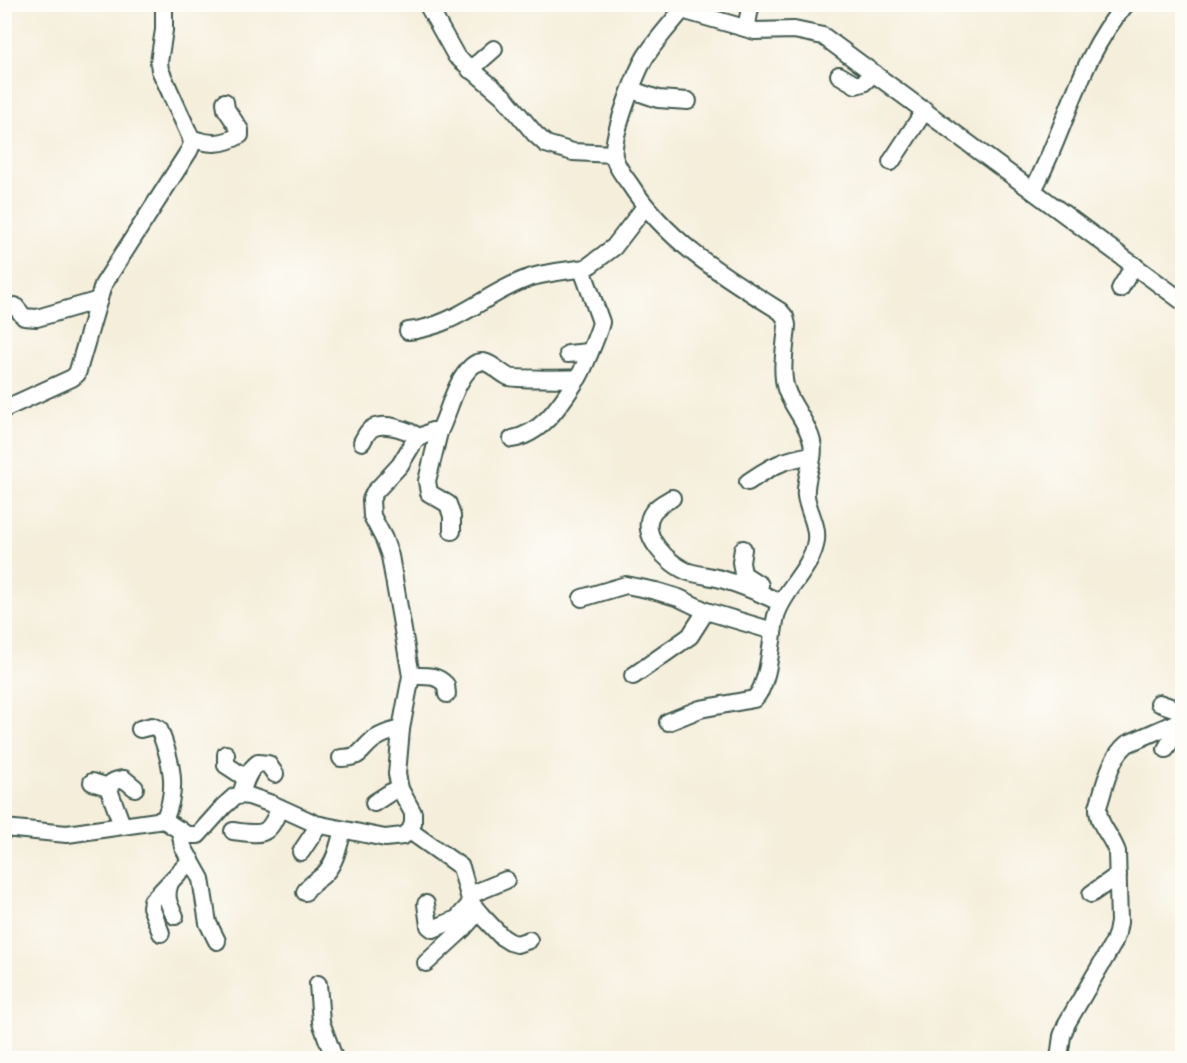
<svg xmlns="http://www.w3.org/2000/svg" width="1187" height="1063" font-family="'Shantell Sans',sans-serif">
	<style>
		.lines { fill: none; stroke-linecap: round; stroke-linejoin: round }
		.minor-casing { stroke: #3f584d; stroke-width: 20 }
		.minor { stroke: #fff; stroke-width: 16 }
	</style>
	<rect width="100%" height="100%" fill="#fdfcf7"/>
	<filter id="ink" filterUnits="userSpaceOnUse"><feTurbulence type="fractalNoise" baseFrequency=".0167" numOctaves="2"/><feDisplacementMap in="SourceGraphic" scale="12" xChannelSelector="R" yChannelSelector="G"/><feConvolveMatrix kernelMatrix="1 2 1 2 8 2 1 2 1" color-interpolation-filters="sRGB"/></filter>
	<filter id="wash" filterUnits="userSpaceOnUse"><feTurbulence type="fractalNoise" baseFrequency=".008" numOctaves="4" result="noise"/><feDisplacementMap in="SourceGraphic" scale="24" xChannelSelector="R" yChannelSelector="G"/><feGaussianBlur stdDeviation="1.35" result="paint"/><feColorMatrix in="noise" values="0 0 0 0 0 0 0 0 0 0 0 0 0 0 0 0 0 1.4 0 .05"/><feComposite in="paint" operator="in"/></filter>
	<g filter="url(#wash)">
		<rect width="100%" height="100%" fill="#f5eedb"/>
	</g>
	<g filter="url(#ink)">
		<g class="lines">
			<g class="minor-casing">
				<g id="minor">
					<path d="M427,4L456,56L504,97L535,134L546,144L573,152L613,154"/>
					<path d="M682,10L755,31L794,30L823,36L1182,301"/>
					<path d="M746,28L751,4"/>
					<path d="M470,70L494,49"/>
					<path d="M839,75L856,85L863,83L874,73"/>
					<path d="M632,90L658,99L688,101"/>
					<path d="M191,138C209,145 223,145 240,135V130L226,109L225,102"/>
					<path d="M891,162L925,110"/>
					<path d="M1033,190C1066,130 1079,57 1126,4"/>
					<path d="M1120,289L1134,265"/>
					<path d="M15,306L24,317L37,318L99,300"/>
					<path d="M408,331C454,327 485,294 526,279C545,272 566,271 586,268"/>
					<path d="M568,354L589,352"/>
					<path d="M4,409L72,378L77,374L103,285L189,151L192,144L191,138L160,70L159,62L164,30V4"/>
					<path d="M439,432L427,481L429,493L448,504L452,516V531"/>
					<path d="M512,439C544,433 561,403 578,378"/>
					<path d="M362,442C365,437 368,429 375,427C388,423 408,430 419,437"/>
					<path d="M748,482C773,465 783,460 812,455"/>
					<path d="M672,498C665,502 658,505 653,512C637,534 669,565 689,572C699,575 710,576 721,579C742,585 761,593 781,603"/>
					<path d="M743,549L741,562L743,574L760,585"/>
					<path d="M582,598L626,585L656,591L679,598L706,611L773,631"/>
					<path d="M411,676C425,676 436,674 446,685L447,694"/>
					<path d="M633,676L690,636L706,611"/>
					<path d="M1159,703L1182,711"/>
					<path d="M668,722L700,709L754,699C770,685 771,637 776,616C783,590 813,568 816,540C818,525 808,511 806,496C804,477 816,460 812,442C808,423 792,407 786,389C780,370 786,344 787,325L785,317L780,311C722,275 667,242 629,183C623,175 616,166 614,156C611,138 637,68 648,53C658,38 671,24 682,10L684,4"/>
					<path d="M140,729L152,726L159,729C171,759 179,789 164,820"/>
					<path d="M1166,749L1182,720"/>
					<path d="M226,754V765L246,778"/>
					<path d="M341,758C363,757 358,752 373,740C382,734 391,731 401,729"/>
					<path d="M92,782L108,787"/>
					<path d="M241,795C244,784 248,770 258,763L268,764L275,774"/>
					<path d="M374,803L391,792L400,789"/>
					<path d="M122,825L108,787C111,781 117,780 124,779L135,788"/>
					<path d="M4,828L67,834L164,820L187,835H198L224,806L234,797L241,795L249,796L272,804L316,824L385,838L403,836L410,831L413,823V813L400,789L397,774L401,729L411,676L390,556L384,539L372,516L371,500L374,493L400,465L415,440L432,431L439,432C450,410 454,383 472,366C486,354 497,372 509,377C514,379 571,379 578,378C582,373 600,329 601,322L583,272L586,268L614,247L644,208"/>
					<path d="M180,830L183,847L201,879L208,923L217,941"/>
					<path d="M233,831C264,835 267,837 280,808"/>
					<path d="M410,831L461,867L471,903L482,916L502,937L510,942L517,944L529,940"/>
					<path d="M301,852L319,825"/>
					<path d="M170,883C165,896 168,904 175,916"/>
					<path d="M305,892C310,883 321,879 327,871C336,860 339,844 343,830"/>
					<path d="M1091,894L1118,875"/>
					<path d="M470,895L506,880"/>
					<path d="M426,904L429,926L433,929L457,919L471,903"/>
					<path d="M161,933L151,907L152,901L191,860"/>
					<path d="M426,963L463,929L478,912"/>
					<path d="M318,984L321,1022L334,1058"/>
					<path d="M1059,1058L1062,1036L1067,1023L1113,944L1117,933L1119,922L1117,852C1112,836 1097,824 1098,807C1105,786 1109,759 1127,744L1182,720"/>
				</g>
			</g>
			<use href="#minor" class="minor"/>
		</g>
	</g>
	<rect width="1187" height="1063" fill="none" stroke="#fdfcf7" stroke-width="24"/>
</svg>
